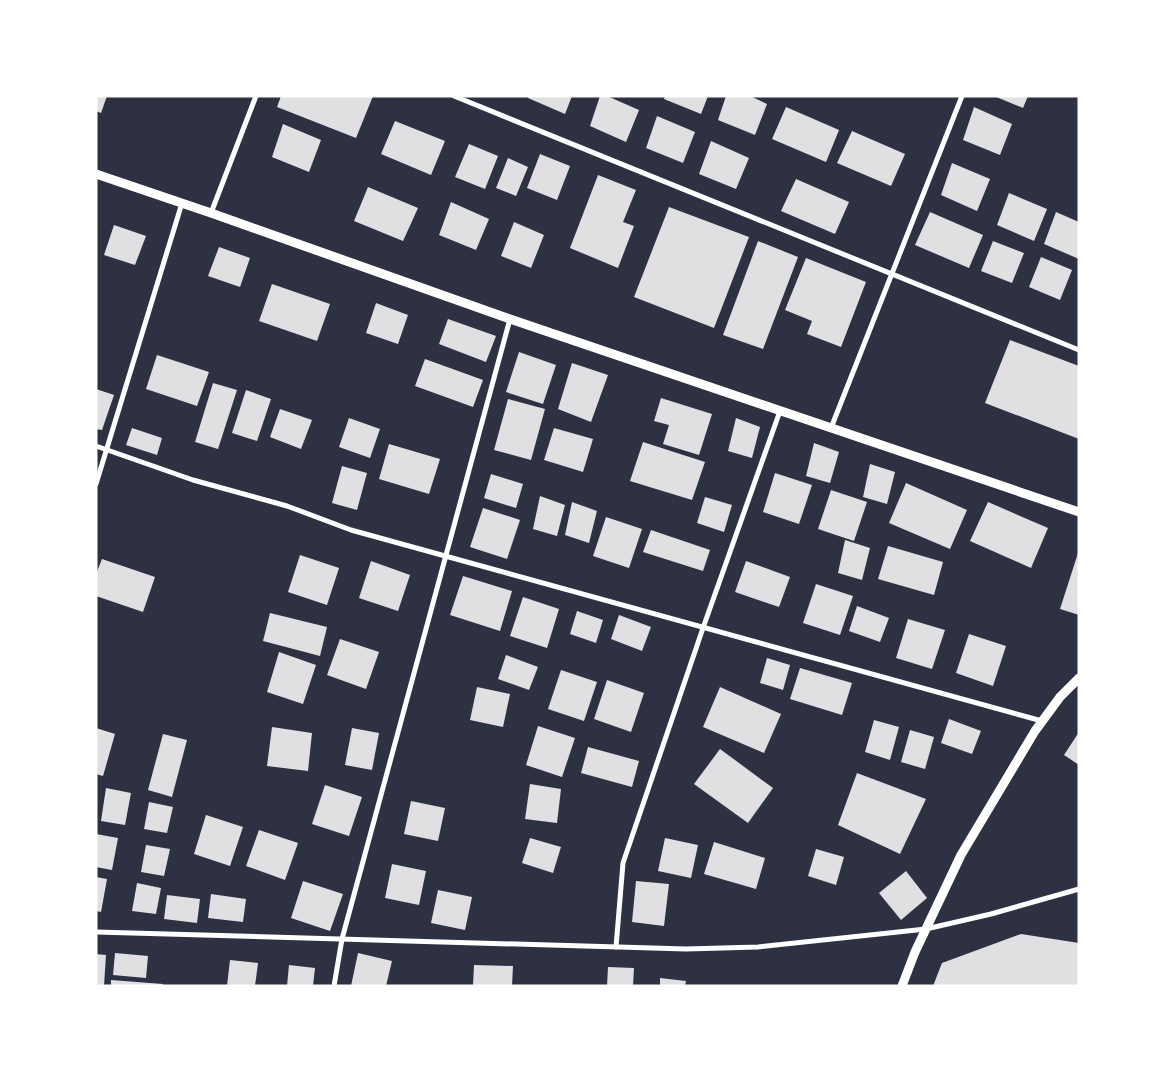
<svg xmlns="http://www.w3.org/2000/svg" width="1175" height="1082" font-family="'Nunito Sans',sans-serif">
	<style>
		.building { fill: #e0e0e3 }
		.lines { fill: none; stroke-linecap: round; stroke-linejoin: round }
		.minor { stroke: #fff; stroke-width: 5 }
		.tertiary { stroke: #fff; stroke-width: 9 }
	</style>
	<rect width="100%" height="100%" fill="#2d3142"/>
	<g class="building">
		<path d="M96,96H107L101,113L96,111Z"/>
		<path d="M281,96H373L356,138L277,107Z"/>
		<path d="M529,96H572L565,114L528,98Z"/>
		<path d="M600,96H607L639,110L626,142L590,126Z"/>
		<path d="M665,96H708L701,114L664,99Z"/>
		<path d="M726,96H750L767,104L755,135L718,120Z"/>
		<path d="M994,96H1028L1023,108Z"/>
		<path d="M786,107L839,130L826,162L772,139Z"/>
		<path d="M974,107L1012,124L1000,155L963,140Z"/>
		<path d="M657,116L695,132L683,163L646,148Z"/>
		<path d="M395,121L445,141L431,175L381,154Z"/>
		<path d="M283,124L321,140L309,172L272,157Z"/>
		<path d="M852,131L905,154L891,186L837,163Z"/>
		<path d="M711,141L749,158L736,189L699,174Z"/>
		<path d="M469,144L498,156L485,189L455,177Z"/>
		<path d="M540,154L570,166L557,200L527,188Z"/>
		<path d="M508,158L528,167L516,196L496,188Z"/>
		<path d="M952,163L990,179L977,211L941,195Z"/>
		<path d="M598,175L636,190L623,222L634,226L618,268L570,248Z"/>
		<path d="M796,179L849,202L835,234L781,211Z"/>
		<path d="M368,187L418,208L403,241L354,221Z"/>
		<path d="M1009,193L1047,209L1034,241L997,225Z"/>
		<path d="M451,202L489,219L476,250L439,235Z"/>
		<path d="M669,207L749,237L714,328L634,297Z"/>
		<path d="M930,212L983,235L969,268L915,245Z"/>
		<path d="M1056,212L1079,222V259L1044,244Z"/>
		<path d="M514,222L544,235L531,268L501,256Z"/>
		<path d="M114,225L146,236L135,265L104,255Z"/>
		<path d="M758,241L798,257L763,349L723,335Z"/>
		<path d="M993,241L1024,253L1012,283L981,271Z"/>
		<path d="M219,247L250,258L240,287L208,276Z"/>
		<path d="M1041,257L1072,270L1060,300L1029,287Z"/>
		<path d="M806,258L866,282L841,347L807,334L812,321L785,310Z"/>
		<path d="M272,284L330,304L317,341L259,321Z"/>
		<path d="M376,303L408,315L398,344L366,333Z"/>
		<path d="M448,319L496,336L486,362L439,344Z"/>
		<path d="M1010,340L1079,366V439L985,403Z"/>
		<path d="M519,352L556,365L543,404L506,392Z"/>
		<path d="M157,355L209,372L197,406L146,389Z"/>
		<path d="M425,359L483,380L473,407L415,386Z"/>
		<path d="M572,363L608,375L591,422L558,409Z"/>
		<path d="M213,383L237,390L218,449L195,442Z"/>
		<path d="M96,389L114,395L102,430L96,429Z"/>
		<path d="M246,390L271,399L257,441L232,433Z"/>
		<path d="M661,398L712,414L699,455L663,444L669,425L654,421Z"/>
		<path d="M508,399L545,409L531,460L494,450Z"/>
		<path d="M280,409L312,420L301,449L270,437Z"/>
		<path d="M349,418L380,429L370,458L339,447Z"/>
		<path d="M736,418L760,427L752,458L728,451Z"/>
		<path d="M132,428L162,438L157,455L126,445Z"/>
		<path d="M554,428L593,439L583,472L544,460Z"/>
		<path d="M643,442L705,462L692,500L630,481Z"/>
		<path d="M814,443L839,452L830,483L806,476Z"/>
		<path d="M389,444L440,459L429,494L379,479Z"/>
		<path d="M870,464L895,472L887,504L863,497Z"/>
		<path d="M342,466L367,473L357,510L332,503Z"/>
		<path d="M775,473L812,485L799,524L763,512Z"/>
		<path d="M491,474L523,484L516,508L484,498Z"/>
		<path d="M906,483L967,510L950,549L889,523Z"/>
		<path d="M831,490L867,502L854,541L818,529Z"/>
		<path d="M540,496L565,505L557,536L533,529Z"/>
		<path d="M705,497L732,505L724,532L697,523Z"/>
		<path d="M572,502L597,511L589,543L565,535Z"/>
		<path d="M988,502L1048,528L1031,568L970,541Z"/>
		<path d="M483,508L520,520L507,559L470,547Z"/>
		<path d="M606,517L642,529L629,568L593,556Z"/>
		<path d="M651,530L710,550L703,571L643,552Z"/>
		<path d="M845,540L870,548L862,580L838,573Z"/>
		<path d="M888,546L943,562L934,595L878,579Z"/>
		<path d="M1079,550V615L1060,609Z"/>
		<path d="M300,555L339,568L327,605L288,592Z"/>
		<path d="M102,559L155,577L143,612L96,596V574Z"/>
		<path d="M371,561L410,575L398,611L359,598Z"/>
		<path d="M746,561L790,577L779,607L735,592Z"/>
		<path d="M463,576L512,591L500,631L450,615Z"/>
		<path d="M816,584L853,596L840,635L803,623Z"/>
		<path d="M523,597L559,609L547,648L510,636Z"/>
		<path d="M857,606L889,618L880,642L849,631Z"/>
		<path d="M577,611L603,620L596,643L570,634Z"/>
		<path d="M270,613L327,627L320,656L263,641Z"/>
		<path d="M619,615L651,627L642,651L611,639Z"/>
		<path d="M908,619L945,630L932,669L896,658Z"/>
		<path d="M969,634L1006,646L993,686L956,673Z"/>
		<path d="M340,639L379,652L366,689L327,675Z"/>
		<path d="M279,652L316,665L303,704L267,692Z"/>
		<path d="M506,655L538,667L529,690L498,679Z"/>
		<path d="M767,658L790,665L783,690L760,683Z"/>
		<path d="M800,668L852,683L842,715L790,699Z"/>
		<path d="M561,670L597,682L584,721L548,709Z"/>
		<path d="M607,680L644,693L631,732L594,719Z"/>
		<path d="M477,687L510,694L503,727L470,720Z"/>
		<path d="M720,687L781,714L764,753L703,727Z"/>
		<path d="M949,719L981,731L972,754L941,743Z"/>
		<path d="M874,720L899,727L890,760L865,752Z"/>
		<path d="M538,726L575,738L562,777L526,765Z"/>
		<path d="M272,727L312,733L308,771L267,766Z"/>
		<path d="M96,728L115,734L103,776L96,774Z"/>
		<path d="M352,728L379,733L372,770L345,765Z"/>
		<path d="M910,730L934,737L925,769L901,762Z"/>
		<path d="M1079,732V765L1064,755Z"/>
		<path d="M163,734L187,740L172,797L148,790Z"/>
		<path d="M588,747L639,761L632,787L581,773Z"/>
		<path d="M720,749L773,788L748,823L694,784Z"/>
		<path d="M857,773L926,799L900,854L838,825Z"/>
		<path d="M530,784L561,789L557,823L525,819Z"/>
		<path d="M325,785L362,797L349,836L312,824Z"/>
		<path d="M106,788L131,793L125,825L101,821Z"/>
		<path d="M411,801L445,808L438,841L404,834Z"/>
		<path d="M149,802L173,807L167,833L144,829Z"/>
		<path d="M206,815L243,827L230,866L194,854Z"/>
		<path d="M259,830L298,843L285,880L246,866Z"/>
		<path d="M96,834L118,838L112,870L96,867Z"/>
		<path d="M530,838L561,847L553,873L522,863Z"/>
		<path d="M665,838L698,845L691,878L658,871Z"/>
		<path d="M714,842L765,858L756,889L704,874Z"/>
		<path d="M146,845L170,849L164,876L141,872Z"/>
		<path d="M816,849L844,857L836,885L808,876Z"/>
		<path d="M392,864L426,871L419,905L385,898Z"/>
		<path d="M906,871L927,898L901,920L879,893Z"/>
		<path d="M96,877L107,879L101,912L96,911Z"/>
		<path d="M303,881L343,894L330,931L291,918Z"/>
		<path d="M636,881L669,884L664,926L632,922Z"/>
		<path d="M137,883L161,888L156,914L132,911Z"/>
		<path d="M438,890L472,897L465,930L431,923Z"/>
		<path d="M211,894L246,899L243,922L208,918Z"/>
		<path d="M167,895L200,899L197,923L164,919Z"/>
		<path d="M1021,934L1079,943V986H933L942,963Z"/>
		<path d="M115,953L148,956L146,978L113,975Z"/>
		<path d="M358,953L392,961L386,986H351Z"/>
		<path d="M96,954L106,955L104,986H96Z"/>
		<path d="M230,960L258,963L255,986H227Z"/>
		<path d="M289,965L315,968L313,986H287Z"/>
		<path d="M474,965L513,966L512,986H473Z"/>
		<path d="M608,967L634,968L633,986H607Z"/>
		<path d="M660,978L686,981L685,986H660Z"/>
		<path d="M111,980L163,984V986H111Z"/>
	</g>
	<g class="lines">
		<g class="minor">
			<path d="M454,96L1079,350"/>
			<path d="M211,213L256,96"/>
			<path d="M831,428L962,96"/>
			<path d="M96,446L193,480L287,506L351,530L1042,721"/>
			<path d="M96,484L182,203"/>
			<path d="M96,932L686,949L758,947L926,929L991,914L1079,889"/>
			<path d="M616,947L623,863L703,628L780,411"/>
			<path d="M334,986L342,939L510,319"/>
		</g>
		<g class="tertiary">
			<path d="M96,174L211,213L510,319L1079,512"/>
			<path d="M902,986L915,952L961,855L1035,731L1060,697L1079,678"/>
		</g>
	</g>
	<rect width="1175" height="1082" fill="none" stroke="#ffffff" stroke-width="195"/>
</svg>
